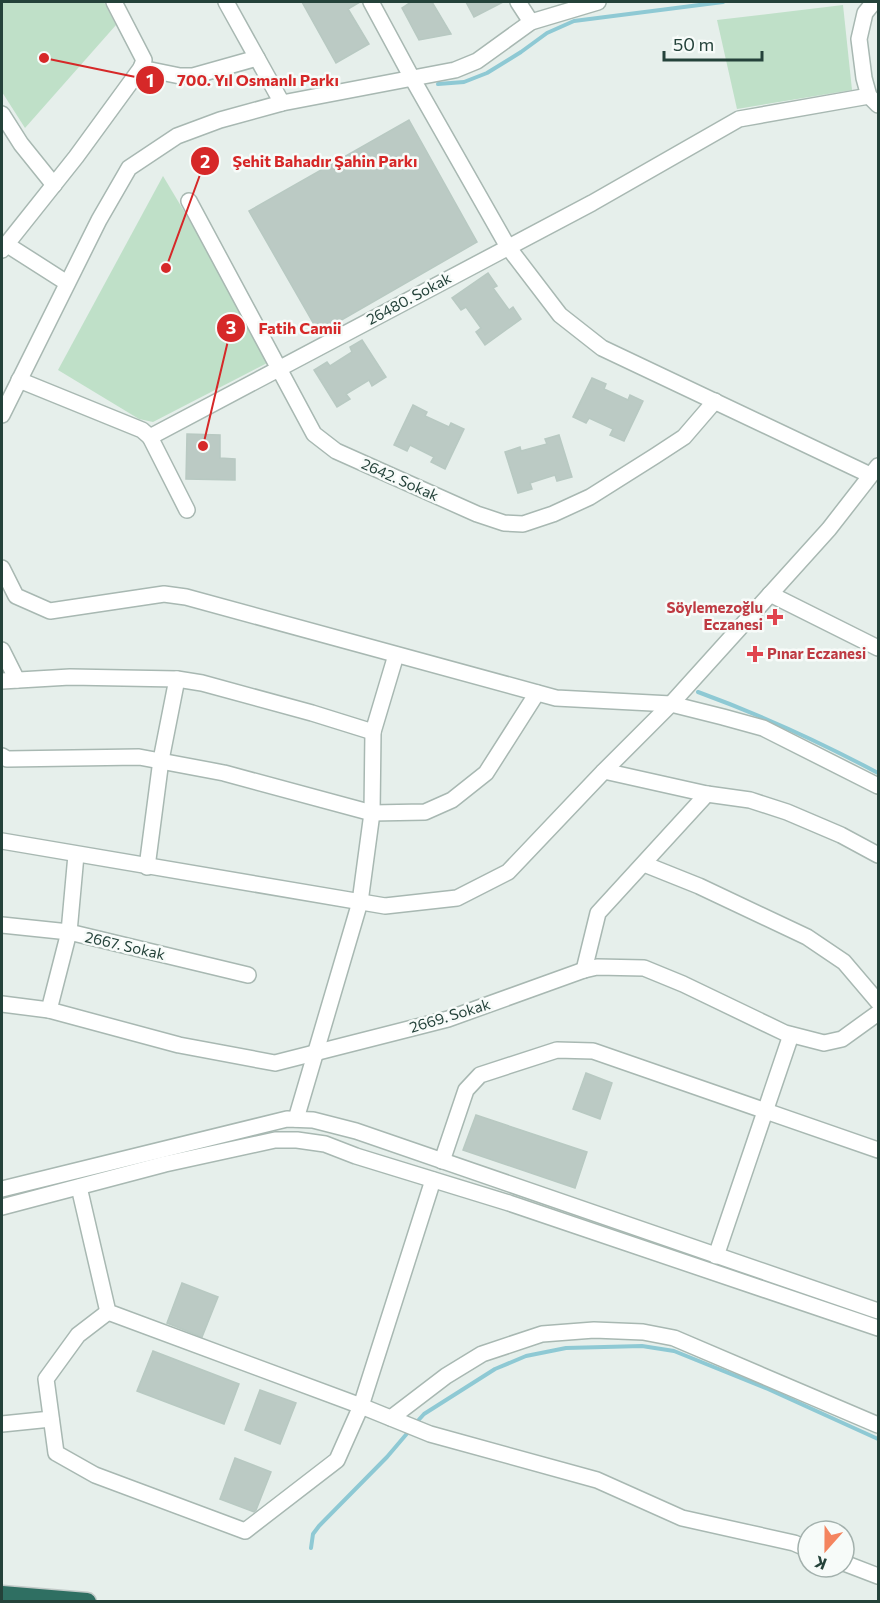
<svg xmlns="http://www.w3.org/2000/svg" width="880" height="1603" font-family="Commissioner,sans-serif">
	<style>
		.green { fill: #bfe0c8 }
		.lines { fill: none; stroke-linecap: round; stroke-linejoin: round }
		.stream { stroke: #8ec9d4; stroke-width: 4 }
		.building { fill: #bbcac4; stroke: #b8c9c2; stroke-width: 1.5 }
		.minor-casing { stroke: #a8b8b2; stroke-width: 18 }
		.highway-casing { stroke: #c2cac8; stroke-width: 21 }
		.minor { stroke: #fff; stroke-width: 15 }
		.highway { stroke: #2f6f62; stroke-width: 18 }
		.health-dot { fill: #e0444e; stroke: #f7fbf9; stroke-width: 2 }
		.labels { text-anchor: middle; stroke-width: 5; stroke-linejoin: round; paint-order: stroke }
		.street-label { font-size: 15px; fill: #24423a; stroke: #f7fbf9 }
		.health-label { font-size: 15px; font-weight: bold; fill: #be3a42; stroke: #f7fbf9; text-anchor: end }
		.leader { fill: none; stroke: #d62828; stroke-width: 2 }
		.callout-dot { fill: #d62828; stroke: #f7fbf9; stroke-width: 2 }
		.mark-label { font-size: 18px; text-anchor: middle; font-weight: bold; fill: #fff }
		.callout-label { font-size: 16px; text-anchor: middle; font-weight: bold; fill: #d62828; stroke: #f7fbf9; stroke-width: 5; stroke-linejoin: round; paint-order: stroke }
	</style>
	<rect width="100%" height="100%" fill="#e6efeb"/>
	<g class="green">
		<path d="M2,2H104L116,25L25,128L2,92Z"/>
		<path d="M843,5L852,90L737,109L717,20Z"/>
		<path d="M163,176L273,360L153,422L139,419L58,370Z"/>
	</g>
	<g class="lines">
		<g class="stream">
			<path d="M438,84L464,82L487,73L521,52L547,33L574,21L723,2"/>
			<path d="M698,692C761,715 820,742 878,773"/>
			<path d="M415,1424L424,1414L495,1369L526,1356L566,1348L642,1346L674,1351L768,1389L878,1439"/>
			<path d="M311,1548L313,1534L319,1526L387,1457L410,1430"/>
		</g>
	</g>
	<g class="building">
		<path d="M302,2H360L348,9L369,44L336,63Z"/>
		<path d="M411,2H432L451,34L419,40L402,8Z"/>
		<path d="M466,2H503L474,17Z"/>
		<path d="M409,120L477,242L319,333L249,211Z"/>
		<path d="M488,273L497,286L493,288L509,310L513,307L521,319L485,345L476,332L481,328L466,307L461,310L452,298Z"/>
		<path d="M362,340L386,377L372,386L369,380L346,394L350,399L337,407L314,370L327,362L330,366L352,352L350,347Z"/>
		<path d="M592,378L606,384L604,389L628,400L630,395L643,401L624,441L610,435L613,429L589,418L586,423L573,417Z"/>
		<path d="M413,405L427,412L425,416L449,427L451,423L464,429L445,469L431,462L434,457L410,445L407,451L394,445Z"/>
		<path d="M187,434L220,435V458L235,459V480L186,479Z"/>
		<path d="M559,435L572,477L557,481L555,475L530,483L532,489L518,493L505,452L520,447L521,451L547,444L545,439Z"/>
		<path d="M586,1073L612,1083L600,1119L573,1109Z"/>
		<path d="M476,1115L587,1152L575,1188L463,1150Z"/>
		<path d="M182,1283L218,1297L202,1337L167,1323Z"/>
		<path d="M153,1351L239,1384L224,1424L137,1391Z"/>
		<path d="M260,1390L296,1403L280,1444L245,1430Z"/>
		<path d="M235,1458L271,1472L256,1510L254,1512L220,1499Z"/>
	</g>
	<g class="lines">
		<g class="minor-casing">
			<g id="minor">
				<path d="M226,2L282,103"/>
				<path d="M371,2L412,78L508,247L560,315L602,348L870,475"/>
				<path d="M518,2L531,22"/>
				<path d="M874,2L865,13L859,39L864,78L869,96L878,105"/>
				<path d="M141,68L180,76H193L257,58"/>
				<path d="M2,114L21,144L54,185"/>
				<path d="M189,201L314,434L336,451L477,514L504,523L523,524L553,514L590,497L655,456L684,437L715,401"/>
				<path d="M6,244L67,283"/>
				<path d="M2,250L76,157L141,68L144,60L114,2"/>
				<path d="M19,380L142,430L150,437L592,203L739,119L869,96"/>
				<path d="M2,415L99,220L129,168L177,136L220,120L282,103L455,70L477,61L531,22L598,2"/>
				<path d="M150,437L187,510"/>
				<path d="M2,568L16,596L50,611L164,594L186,597L556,698L671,704L723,717L763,728L878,786"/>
				<path d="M770,594L878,648"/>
				<path d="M2,650L17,680"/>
				<path d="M2,681L70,677L177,679L202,683L312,713L373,732"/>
				<path d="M2,756L7,759L139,757L224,773L372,813L425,812L452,800L486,773L537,693"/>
				<path d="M604,771L707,794L750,800L787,812L841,835L878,855"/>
				<path d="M2,841L385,906L457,898L508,872L604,771L671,704L829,529L878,466"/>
				<path d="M644,864L699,886L807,937L844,962L878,1002"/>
				<path d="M147,867L161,760L177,679"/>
				<path d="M2,925L69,932L248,975"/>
				<path d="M584,970L598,913L707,794"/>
				<path d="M2,1004L49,1010L179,1045L275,1063L448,1019L584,970L597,967L644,968L683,984L785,1033L824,1043L842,1039L878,1013"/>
				<path d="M49,1010L69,932L76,855"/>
				<path d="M296,1119L360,902L372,813L373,732L396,655"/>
				<path d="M442,1161L466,1090L480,1075L557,1050L593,1051L878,1150"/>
				<path d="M79,1187L108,1312L361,1406L430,1434L597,1480L682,1518L794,1543L808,1549"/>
				<path d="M2,1189L287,1119L313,1120L356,1131L878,1311"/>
				<path d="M2,1207L165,1164L275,1140H297L325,1144L356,1156L509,1203L878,1328"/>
				<path d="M716,1256L791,1035"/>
				<path d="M108,1312L78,1335L46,1379L56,1453L95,1475L245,1531L337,1460L361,1406L433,1180"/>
				<path d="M391,1418L446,1376L482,1354L542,1334L594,1330L643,1332L674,1338L878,1425"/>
				<path d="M2,1424L51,1419"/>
				<path d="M844,1563L878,1576"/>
			</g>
		</g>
		<g class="highway-casing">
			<path id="highway" d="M2,1595L87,1602"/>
		</g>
		<use href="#minor" class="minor"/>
		<use href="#highway" class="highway"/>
	</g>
	<g class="health-dot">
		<path d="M772 608h6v6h6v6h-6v6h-6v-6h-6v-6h6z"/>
		<path d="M752 645h6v6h6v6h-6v6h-6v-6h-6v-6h6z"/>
	</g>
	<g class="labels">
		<g class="street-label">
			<text transform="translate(409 299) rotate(-28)" y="5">26480. Sokak</text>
			<text transform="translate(400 480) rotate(24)" y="5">2642. Sokak</text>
			<text transform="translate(125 946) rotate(13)" y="5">2667. Sokak</text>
			<text transform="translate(450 1016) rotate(-17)" y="5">2669. Sokak</text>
		</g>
		<g class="health-label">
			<text x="763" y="613">Söylemezoğlu<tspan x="763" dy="17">Eczanesi</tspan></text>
			<text x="767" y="659" text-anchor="start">Pınar Eczanesi</text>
		</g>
	</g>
	<path class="leader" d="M44 58L150 80M166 268L205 161M203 446L231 328"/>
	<g class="callout-dot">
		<circle cx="44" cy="58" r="6"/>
		<circle cx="166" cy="268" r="6"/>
		<circle cx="203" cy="446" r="6"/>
		<circle cx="150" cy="80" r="15"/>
		<circle cx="205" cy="161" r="15"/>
		<circle cx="231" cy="328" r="15"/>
	</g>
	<g class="mark-label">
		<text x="150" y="87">1</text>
		<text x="205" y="168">2</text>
		<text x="231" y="334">3</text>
	</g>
	<g class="callout-label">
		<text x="258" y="86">700. Yıl Osmanlı Parkı</text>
		<text x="325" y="167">Şehit Bahadır Şahin Parkı</text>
		<text x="300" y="334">Fatih Camii</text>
	</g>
	<rect width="880" height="1603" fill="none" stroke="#24423a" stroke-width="6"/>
	<g transform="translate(826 1549) rotate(201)"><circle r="28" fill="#f7fbf9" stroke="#a3b1ad" stroke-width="1.5"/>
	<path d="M0-4.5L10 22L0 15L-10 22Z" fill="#f4845f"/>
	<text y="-9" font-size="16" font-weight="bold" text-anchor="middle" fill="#24423a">K</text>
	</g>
	<path d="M664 51v9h98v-9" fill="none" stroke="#24423a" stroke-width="3"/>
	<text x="673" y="51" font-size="18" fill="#24423a" stroke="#f7fbf9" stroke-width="4.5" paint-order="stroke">50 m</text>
</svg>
